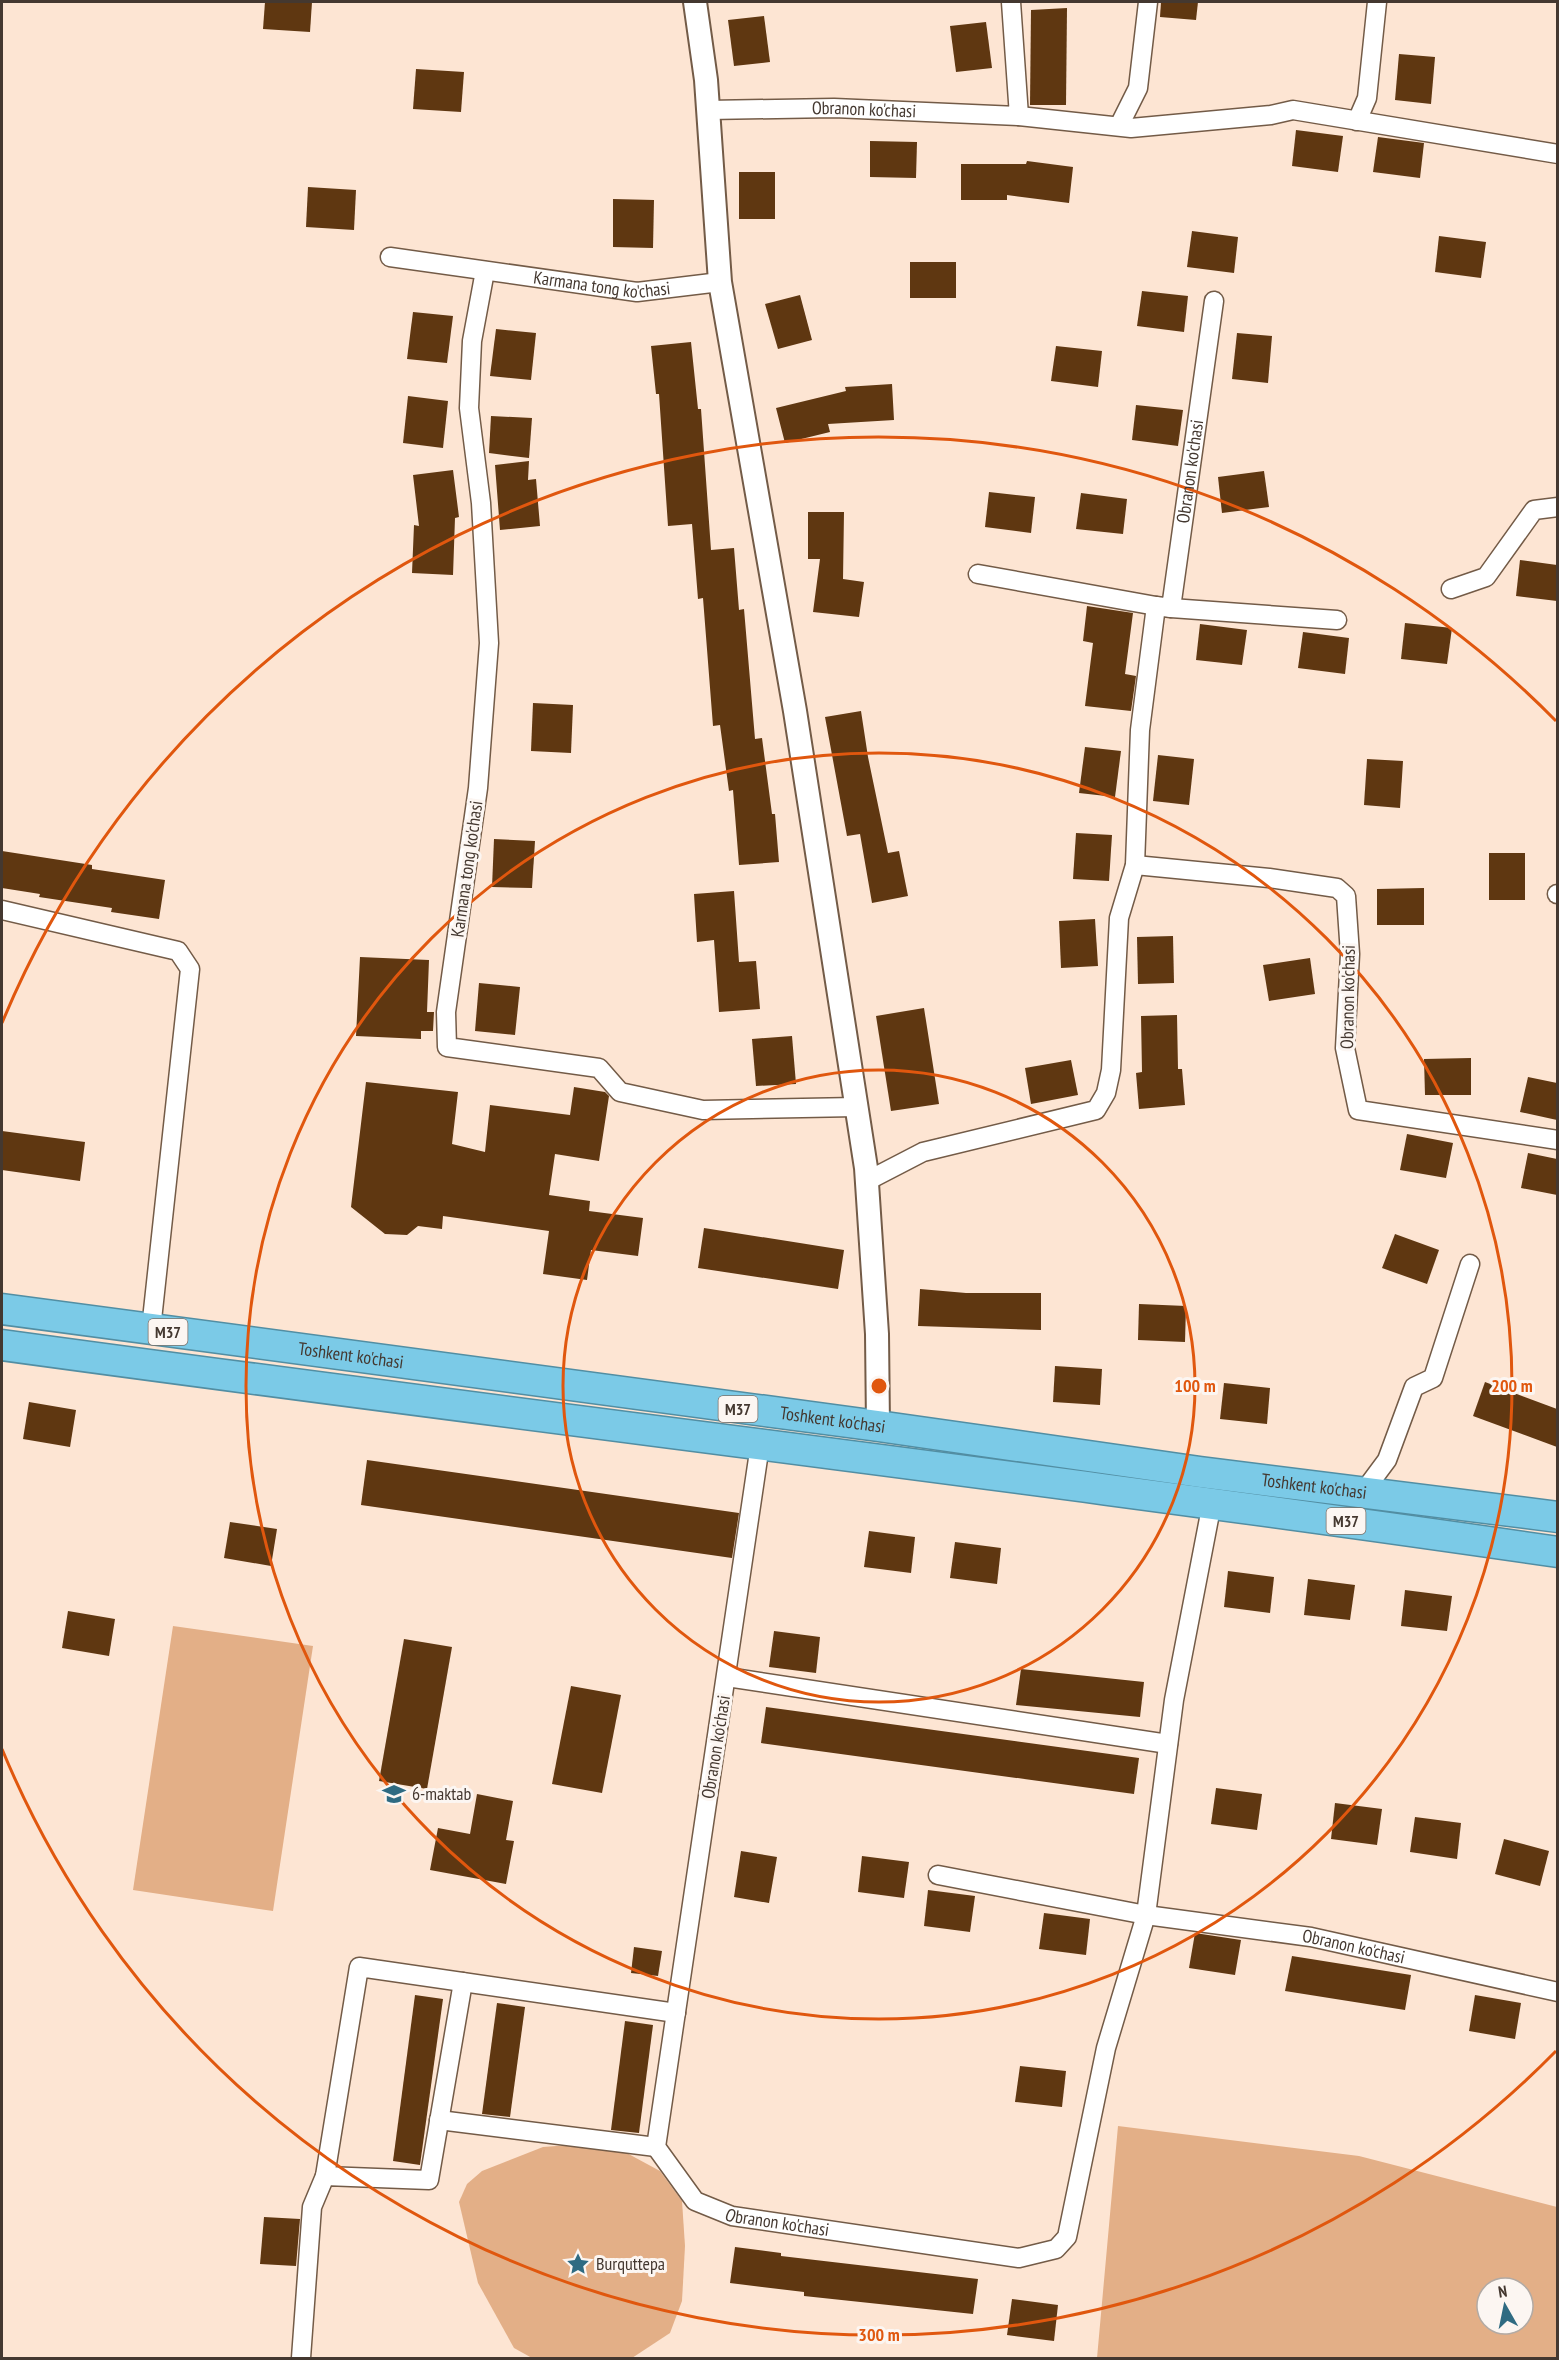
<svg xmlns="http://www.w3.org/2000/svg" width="1559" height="2360" font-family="'PT Sans Narrow',sans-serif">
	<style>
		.green { fill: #e3af87; fill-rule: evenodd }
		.building { fill: #5f3711 }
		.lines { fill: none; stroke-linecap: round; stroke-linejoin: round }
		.minor-casing { stroke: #735b47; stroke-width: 21 }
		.tertiary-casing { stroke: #735b47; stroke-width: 26 }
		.trunk-casing { stroke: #528ea3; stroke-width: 33 }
		.minor { stroke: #fff; stroke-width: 18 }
		.tertiary { stroke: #fff; stroke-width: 22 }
		.trunk { stroke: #7bcae7; stroke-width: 30 }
		.ring { fill: none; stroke: #e0570e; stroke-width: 3 }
		.labels { text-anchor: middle; stroke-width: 6; stroke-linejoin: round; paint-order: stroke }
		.shield { fill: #fcf6f2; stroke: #7b716a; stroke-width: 1.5 }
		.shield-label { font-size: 16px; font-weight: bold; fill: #443830 }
		.street-label { font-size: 18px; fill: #443830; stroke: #fcf6f2 }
		.poi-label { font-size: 18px; fill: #443830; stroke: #fcf6f2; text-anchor: start }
		.centre { fill: #e0570e; stroke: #fcf6f2; stroke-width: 3 }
		.ring-label { font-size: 18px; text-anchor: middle; font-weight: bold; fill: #e0570e; stroke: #fcf6f2; stroke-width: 6; stroke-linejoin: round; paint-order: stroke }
	</style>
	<rect width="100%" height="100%" fill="#fde5d3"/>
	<g class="green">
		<path d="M173,1626L313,1646L273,1911L133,1890Z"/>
		<path d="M1118,2126L1359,2156L1557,2207V2358H1097ZM1487,2288H1523V2324H1487Z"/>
		<path d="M583,2144L623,2151L660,2171L682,2201L685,2246L682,2301L670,2333L632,2358H532L514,2348L478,2283L459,2202L467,2184L482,2171L543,2147Z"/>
	</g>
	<g class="building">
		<path d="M265,2H312L310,32L263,29Z"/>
		<path d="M1161,2H1198L1196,20L1160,17Z"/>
		<path d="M1067,8L1066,105H1030L1031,10Z"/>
		<path d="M764,16L770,62L734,66L728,20Z"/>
		<path d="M986,22L992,68L956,72L950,26Z"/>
		<path d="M1399,54L1435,57L1431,104L1395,100Z"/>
		<path d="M416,69L464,72L461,112L413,109Z"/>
		<path d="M1296,130L1343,136L1338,172L1292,166Z"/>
		<path d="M1378,137L1424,143L1420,178L1373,172Z"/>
		<path d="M870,141L917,142L916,178L870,177Z"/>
		<path d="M1027,161L1073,167L1069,203L1007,195V200H961V164H1026Z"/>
		<rect x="739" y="172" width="36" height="47"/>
		<path d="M308,187L356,190L354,230L306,227Z"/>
		<path d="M613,199L654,200L653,248L613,247Z"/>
		<path d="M1192,231L1238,237L1234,273L1187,267Z"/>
		<path d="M1439,236L1486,242L1481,278L1435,272Z"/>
		<rect x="910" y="262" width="46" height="36"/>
		<path d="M1142,291L1188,296L1184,332L1137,326Z"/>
		<path d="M800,295L812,340L778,349L765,304Z"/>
		<path d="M413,312L453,316L447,363L407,359Z"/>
		<path d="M496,329L536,333L531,380L490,376Z"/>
		<path d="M1237,333L1272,336L1268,383L1232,379Z"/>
		<path d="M691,342L698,409H701L711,550L734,548L739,610L744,609L755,739L762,738L772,814H775L779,862L739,865L733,790L729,791L720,725L713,726L703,598L698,599L692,524L668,526L659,394H656L651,346Z"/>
		<path d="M1056,346L1102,351L1098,387L1051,381Z"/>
		<path d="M892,384L894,420L828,424L830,432L785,443L776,408L846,391L845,387Z"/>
		<path d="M408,396L448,401L443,448L403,443Z"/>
		<path d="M1136,405L1183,410L1178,446L1132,440Z"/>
		<path d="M491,416L532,418L529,458L489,453Z"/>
		<path d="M529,461L528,480L536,479L540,526L500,530L495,465Z"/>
		<path d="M453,470L459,517L455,518L453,575L412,573L414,525L419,526L413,475Z"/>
		<path d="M1264,471L1269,507L1222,513L1218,477Z"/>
		<path d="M989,492L1035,497L1031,533L985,527Z"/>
		<path d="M1081,493L1127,499L1123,534L1076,529Z"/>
		<path d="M808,512H844L843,579L864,582L859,617L813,612L820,559H808Z"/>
		<path d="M1520,560L1557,565V601L1516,596Z"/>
		<path d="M1087,606L1133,613L1125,674L1136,676L1131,711L1085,706L1093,643L1083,641Z"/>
		<path d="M1405,623L1452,628L1447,664L1401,659Z"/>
		<path d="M1200,624L1247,630L1242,665L1196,660Z"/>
		<path d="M1303,632L1349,638L1345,674L1298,668Z"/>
		<path d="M533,703L573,705L571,753L531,751Z"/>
		<path d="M861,711L868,757L888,853L899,851L908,896L872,903L860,834L847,836L825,717Z"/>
		<path d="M1085,747L1121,751L1115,797L1079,793Z"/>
		<path d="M1158,755L1194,759L1189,805L1153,801Z"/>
		<path d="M1367,759L1403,761L1400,808L1364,805Z"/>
		<path d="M1076,833L1112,835L1109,881L1073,879Z"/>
		<path d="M494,839L535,841L532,888L492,887Z"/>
		<path d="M2,851L92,865V869L165,880L159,919L111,912L112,908L39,897L40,894L2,888Z"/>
		<rect x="1489" y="853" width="36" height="47"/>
		<path d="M1424,888V925H1377V889Z"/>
		<path d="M734,891L739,962L756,961L760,1009L719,1012L714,940L697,942L694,894Z"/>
		<path d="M1095,919L1098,966L1061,968L1059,921Z"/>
		<path d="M1173,936L1174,983L1138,984L1137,937Z"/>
		<path d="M360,957L429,960L427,1012H434L433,1031H421V1039L356,1036Z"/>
		<path d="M1310,958L1315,994L1269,1001L1263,965Z"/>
		<path d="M479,983L520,987L515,1035L475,1031Z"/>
		<path d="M924,1008L939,1104L891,1111L876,1016Z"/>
		<path d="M1177,1015L1178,1069H1182L1185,1105L1139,1109L1136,1073L1142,1072L1141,1016Z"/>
		<path d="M792,1036L796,1084L756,1086L752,1039Z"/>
		<path d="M1471,1058V1095H1425L1424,1059Z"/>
		<path d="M1071,1060L1078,1095L1031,1104L1025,1068Z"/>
		<path d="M1528,1077L1557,1083V1120L1520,1112Z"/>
		<path d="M366,1082L458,1092L452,1144L485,1152L490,1105L570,1115L574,1087L605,1092L609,1096L599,1161L555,1154L549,1195L590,1201L589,1211L643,1218L638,1256L591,1250L587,1280L543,1274L549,1231L443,1216L442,1229L418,1226L407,1235L385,1234L351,1207Z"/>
		<path d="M2,1131L85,1142L80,1181L2,1170Z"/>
		<path d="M1407,1134L1453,1143L1446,1178L1400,1170Z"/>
		<path d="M1528,1153L1557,1159V1195L1521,1188Z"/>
		<path d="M704,1228L844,1250L838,1289L698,1268Z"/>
		<path d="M1395,1234L1439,1250L1427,1284L1382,1268Z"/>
		<path d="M920,1289L966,1293H1041V1330L918,1326Z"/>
		<path d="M1139,1304L1186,1306L1185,1342L1138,1340Z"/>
		<path d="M1055,1366L1102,1369L1100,1405L1053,1402Z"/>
		<path d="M1485,1382L1557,1409V1447L1473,1416Z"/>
		<path d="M1224,1383L1270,1388L1267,1424L1220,1419Z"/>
		<path d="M29,1402L76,1410L70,1447L23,1439Z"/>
		<path d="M367,1460L739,1513L732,1558L361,1505Z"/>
		<path d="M230,1522L277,1529L271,1566L224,1558Z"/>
		<path d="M869,1531L915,1537L911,1573L864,1567Z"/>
		<path d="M955,1542L1001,1548L997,1584L950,1578Z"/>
		<path d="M1228,1571L1274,1577L1270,1613L1224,1607Z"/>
		<path d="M1308,1579L1355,1585L1350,1620L1304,1615Z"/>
		<path d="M1405,1590L1452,1596L1447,1631L1401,1626Z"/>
		<path d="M68,1611L115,1619L109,1656L62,1648Z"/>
		<path d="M774,1631L820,1637L816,1673L769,1667Z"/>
		<path d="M404,1639L452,1647L427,1789L379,1781Z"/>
		<path d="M1021,1669L1144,1682L1140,1717L1016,1705Z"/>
		<path d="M571,1686L621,1695L602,1793L552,1784Z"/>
		<path d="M766,1707L1139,1758L1134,1794L761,1743Z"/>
		<path d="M1216,1788L1262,1794L1257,1830L1211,1824Z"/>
		<path d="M477,1794L513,1801L506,1840L514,1841L506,1884L430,1870L438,1828L470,1834Z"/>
		<path d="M1335,1803L1382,1809L1377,1845L1331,1839Z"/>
		<path d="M1415,1817L1461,1823L1457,1859L1410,1852Z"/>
		<path d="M1504,1839L1549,1851L1540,1886L1495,1874Z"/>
		<path d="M741,1851L777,1857L769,1903L734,1897Z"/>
		<path d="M862,1856L909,1862L904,1898L858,1892Z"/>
		<path d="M928,1890L975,1896L970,1932L924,1926Z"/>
		<path d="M1044,1913L1090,1919L1086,1955L1039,1949Z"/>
		<path d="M1195,1933L1241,1940L1235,1975L1189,1968Z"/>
		<path d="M634,1947L662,1951L658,1976L631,1973Z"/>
		<path d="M1292,1956L1411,1975L1405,2010L1285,1991Z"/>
		<path d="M415,1995L443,1999L420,2165L393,2161Z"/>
		<path d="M1475,1995L1521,2003L1515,2039L1469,2031Z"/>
		<path d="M497,2003L525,2007L510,2117L482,2114Z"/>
		<path d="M625,2021L653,2025L639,2133L611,2130Z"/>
		<path d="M1020,2066L1066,2071L1062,2107L1015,2102Z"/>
		<path d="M264,2217L300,2219L296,2266L260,2264Z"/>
		<path d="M735,2247L781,2253V2256L978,2279L973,2314L804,2296V2292L730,2283Z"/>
		<path d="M1012,2299L1058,2305L1054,2341L1007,2335Z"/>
	</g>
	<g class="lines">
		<g class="minor-casing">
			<g id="minor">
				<path id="s1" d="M708,110L834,108L1019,116L1011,2"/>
				<path d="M1019,116L1131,128L1271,115L1293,110L1558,154"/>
				<path d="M1357,121L1367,98L1377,2"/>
				<path d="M1119,126L1138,88L1148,2"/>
				<path id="s2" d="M390,257L637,292L720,282"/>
				<path d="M485,271L472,341L469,408L481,503L489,643L478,788L446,1012L447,1047L599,1068L620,1092L703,1110L856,1107"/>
				<path d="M1451,589L1486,577L1534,510L1558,507"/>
				<path id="s3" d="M1156,606L1171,608L1214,301"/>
				<path d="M1171,608L1337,620"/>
				<path d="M1135,865L1269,878L1337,888L1346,896L1350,954L1345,1048L1358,1110L1558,1140"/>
				<path d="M1557,894H1558"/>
				<path d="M2,910L178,951L190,969L151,1329"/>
				<path d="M867,1181L923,1152L1096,1110L1106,1093L1111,1070L1119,918L1135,865L1140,730L1156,606L978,574"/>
				<path id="s4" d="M760,1445L656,2147L695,2201L732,2216L1019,2258L1056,2249L1067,2237L1106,2048L1146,1915L1174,1700L1212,1503"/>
				<path d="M1364,1491L1387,1460L1414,1387L1433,1378L1470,1264"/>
				<path d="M727,1677L1168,1744"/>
				<path id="s5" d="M938,1875L1146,1915L1311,1937L1558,1992"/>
				<path d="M439,2120L656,2147"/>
				<path d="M325,2176L359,1967L676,2013"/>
				<path d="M301,2358L312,2207L325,2176L429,2180L463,1982"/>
			</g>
		</g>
		<g class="tertiary-casing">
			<path id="tertiary" d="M695,2L706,80L720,282L795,711L866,1168L877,1334L878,1426"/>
		</g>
		<g class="trunk-casing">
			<g id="trunk">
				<path id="s6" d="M2,1309L878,1426L1200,1472L1558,1517"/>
				<path d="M2,1345C520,1416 1040,1477 1558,1552"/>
			</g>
		</g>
		<use href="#minor" class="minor"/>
		<use href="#tertiary" class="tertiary"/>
		<use href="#trunk" class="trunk"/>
	</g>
	<g class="ring">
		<circle cx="879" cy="1386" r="316"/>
		<circle cx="879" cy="1386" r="633"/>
		<path d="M1556 2051A949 949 0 0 1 2 1749M2 1023A949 949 0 0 1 1556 721"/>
	</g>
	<defs>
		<g id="school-bare" transform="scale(1.8)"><path d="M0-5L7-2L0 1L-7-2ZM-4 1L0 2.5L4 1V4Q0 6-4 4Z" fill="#2f6b82" stroke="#fcf6f2" stroke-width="2.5" paint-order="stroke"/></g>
		<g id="sight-bare" transform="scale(1.8)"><path d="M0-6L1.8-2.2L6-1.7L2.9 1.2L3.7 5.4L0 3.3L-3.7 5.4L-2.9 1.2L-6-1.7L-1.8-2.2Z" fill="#2f6b82" stroke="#fcf6f2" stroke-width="2.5" paint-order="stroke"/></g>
	</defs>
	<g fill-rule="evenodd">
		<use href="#school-bare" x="394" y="1794"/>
		<use href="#sight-bare" x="578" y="2264"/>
	</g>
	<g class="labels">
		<g class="shield">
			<rect x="148.5" y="1319" width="39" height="26" rx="4.5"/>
			<rect x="718.5" y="1396" width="39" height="26" rx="4.5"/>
			<rect x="1326.5" y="1508" width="39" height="26" rx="4.5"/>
		</g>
		<g class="shield-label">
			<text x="168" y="1338">M37</text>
			<text x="738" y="1415">M37</text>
			<text x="1346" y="1527">M37</text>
		</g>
		<g class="street-label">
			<text dy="6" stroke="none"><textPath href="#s1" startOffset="156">Obranon ko'chasi</textPath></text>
			<text dy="6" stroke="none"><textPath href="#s2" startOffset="214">Karmana tong ko'chasi</textPath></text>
			<text dy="6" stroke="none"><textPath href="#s3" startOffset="153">Obranon ko'chasi</textPath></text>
			<text transform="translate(467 869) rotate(-82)" y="6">Karmana tong ko'chasi</text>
			<text transform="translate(1348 997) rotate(-89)" y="6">Obranon ko'chasi</text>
			<text dy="6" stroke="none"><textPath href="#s6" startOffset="352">Toshkent ko'chasi</textPath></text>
			<text dy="6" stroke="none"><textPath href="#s6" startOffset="838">Toshkent ko'chasi</textPath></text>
			<text dy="6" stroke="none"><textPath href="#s6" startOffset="1324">Toshkent ko'chasi</textPath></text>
			<text transform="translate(716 1747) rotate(-81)" y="6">Obranon ko'chasi</text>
			<text dy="6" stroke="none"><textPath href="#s5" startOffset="422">Obranon ko'chasi</textPath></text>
			<text dy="6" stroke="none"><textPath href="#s4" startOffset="862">Obranon ko'chasi</textPath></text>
		</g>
		<g class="poi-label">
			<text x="412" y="1800">6-maktab</text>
			<text x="596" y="2270">Burquttepa</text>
		</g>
	</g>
	<circle cx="879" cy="1386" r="9" class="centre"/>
	<g class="ring-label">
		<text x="1195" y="1392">100 m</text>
		<text x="1512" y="1392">200 m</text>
		<text x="879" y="2341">300 m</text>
	</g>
	<rect width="1559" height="2360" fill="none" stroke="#443830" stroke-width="6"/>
	<g transform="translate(1505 2306) rotate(351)"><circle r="28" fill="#fcf6f2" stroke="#b2aaa4" stroke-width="1.5"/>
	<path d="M0-4.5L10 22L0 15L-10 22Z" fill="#2f6b82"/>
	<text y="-9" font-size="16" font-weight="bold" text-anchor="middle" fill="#443830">N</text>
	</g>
</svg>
